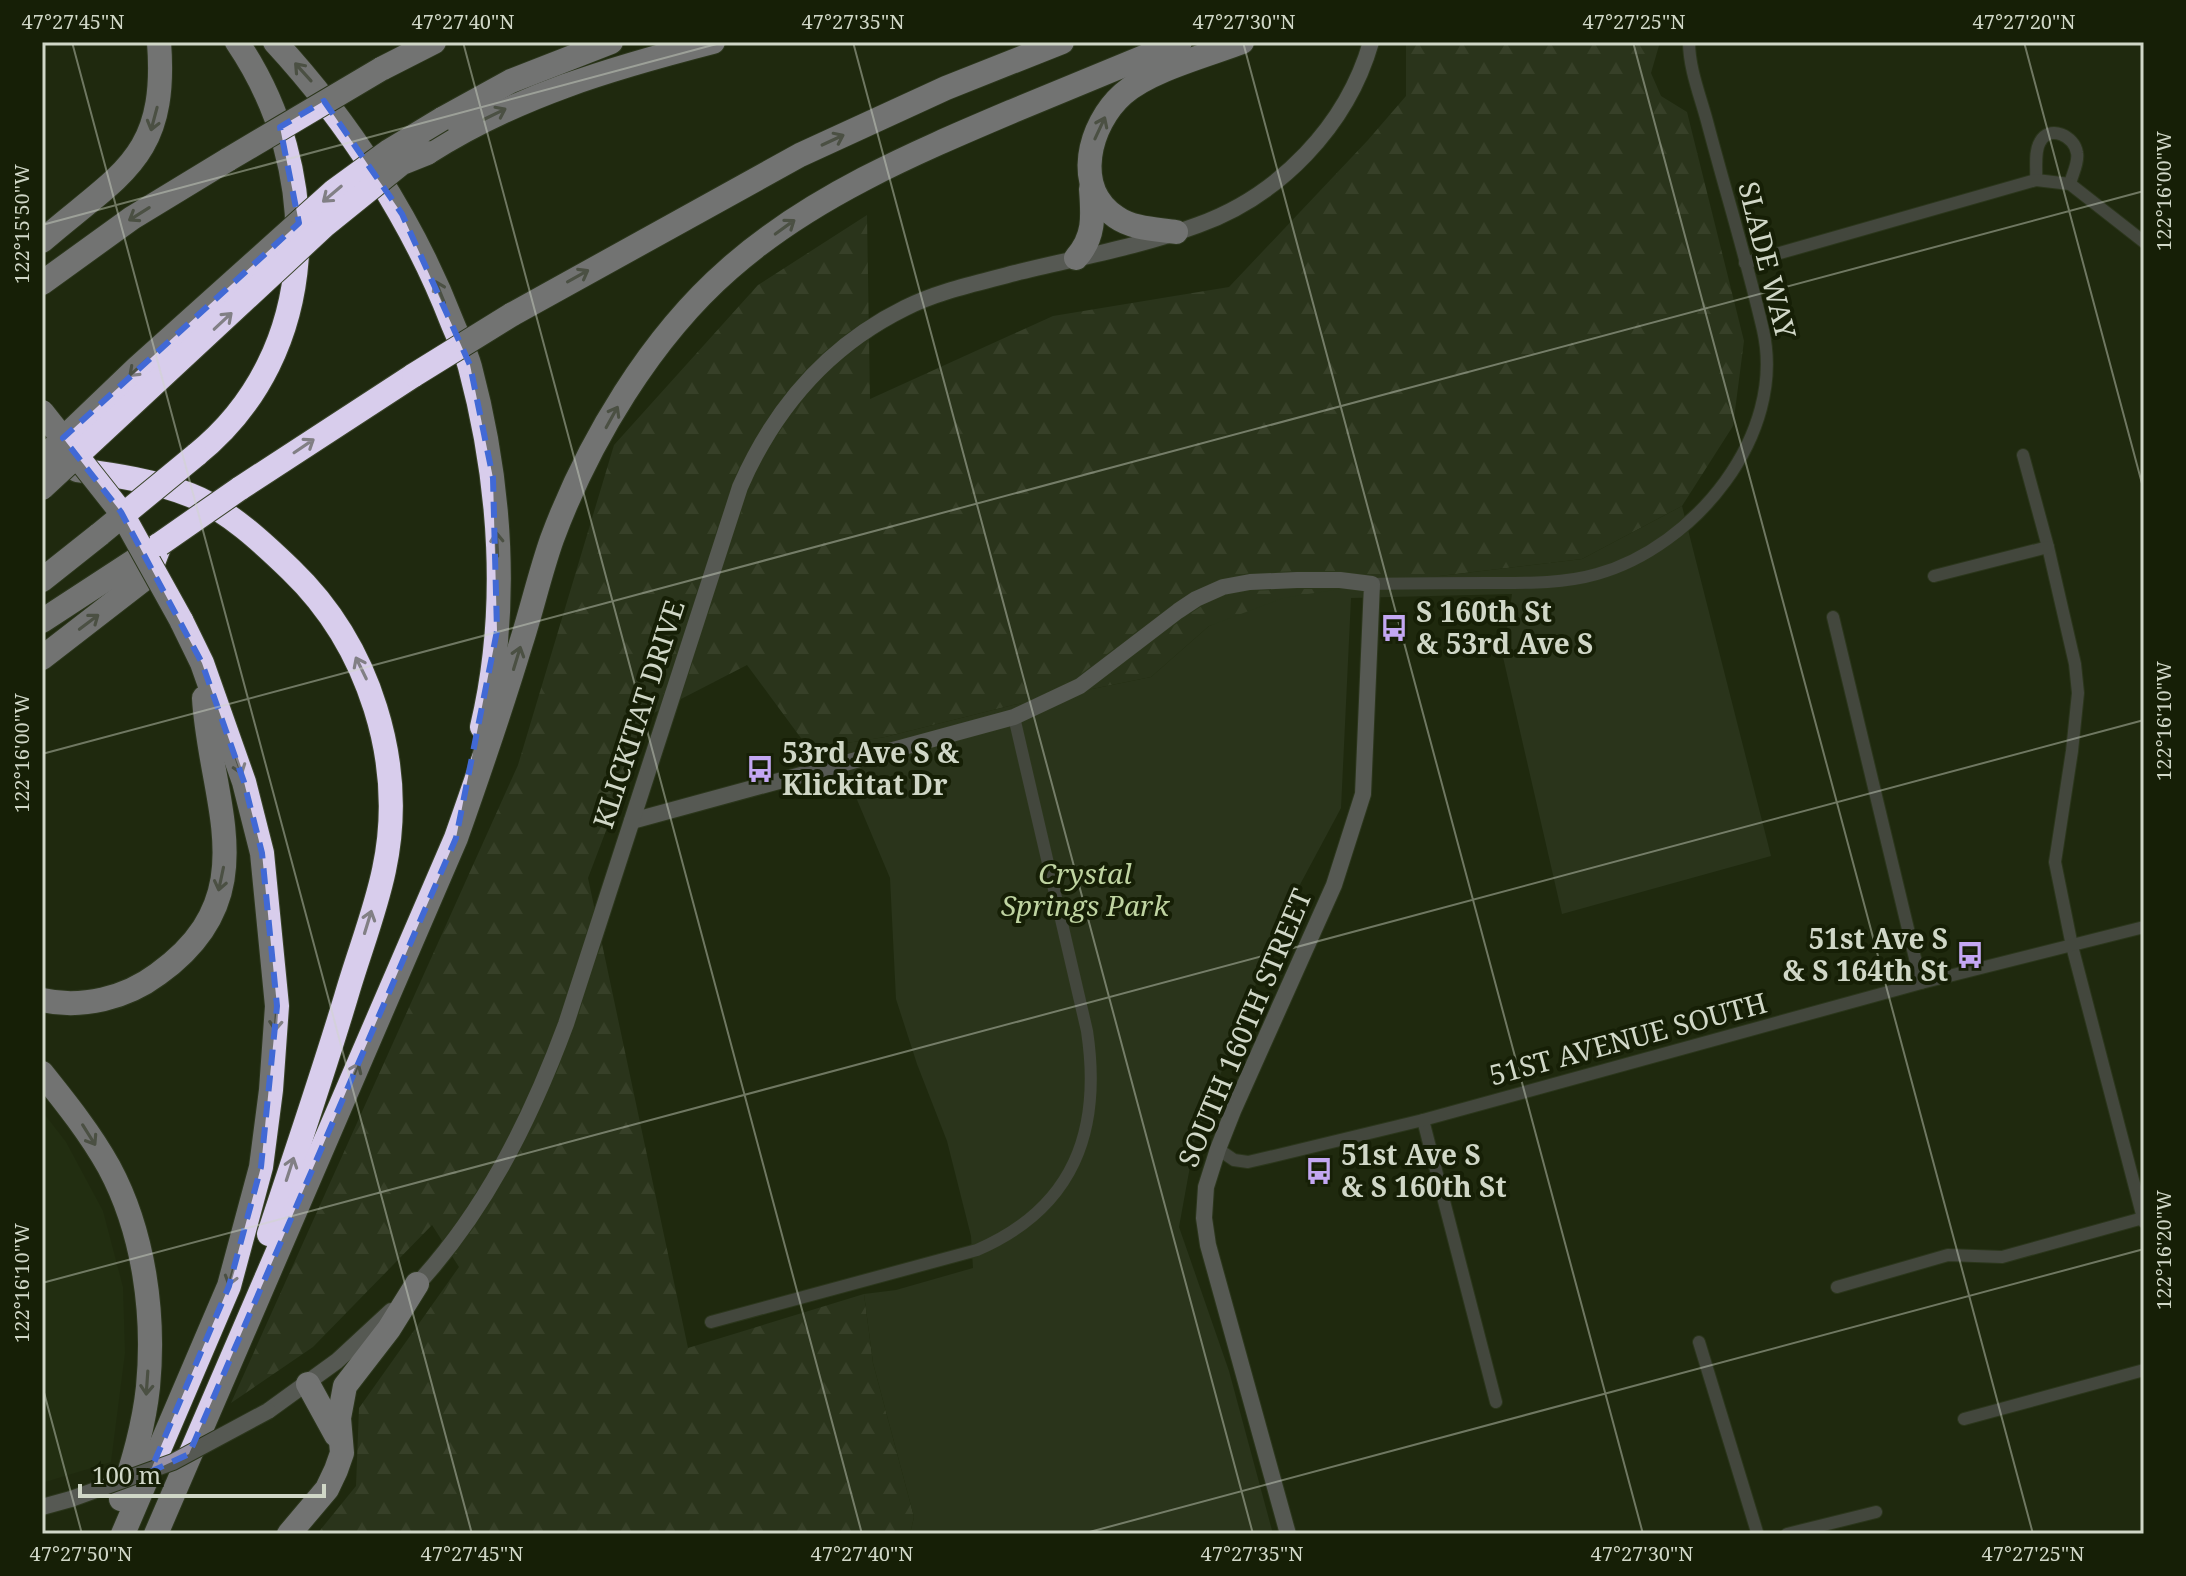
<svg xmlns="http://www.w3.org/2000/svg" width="2186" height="1576" font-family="'Noto Serif',serif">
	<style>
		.built { fill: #273314 }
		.forest { fill: url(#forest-firs) }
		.park { fill: #38412a }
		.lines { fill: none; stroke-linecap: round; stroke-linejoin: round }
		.street-casing { stroke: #3b452c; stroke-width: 14 }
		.secondary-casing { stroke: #3b452c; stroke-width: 18 }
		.highway-casing { stroke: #3b452c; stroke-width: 26 }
		.street { stroke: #6f6a77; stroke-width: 12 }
		.secondary { stroke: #9992a6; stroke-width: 16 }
		.highway { stroke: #d8cdec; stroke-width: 24 }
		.secondary-bridge-casing { stroke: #3b452c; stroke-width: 18; stroke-linecap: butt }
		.highway-bridge-casing { stroke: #3b452c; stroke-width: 26; stroke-linecap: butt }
		.secondary-bridge { stroke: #9992a6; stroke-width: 16 }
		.highway-bridge { stroke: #d8cdec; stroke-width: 24 }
		.oneway { stroke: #817f84 }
		.marked { fill: none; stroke: #4169d5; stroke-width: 6; stroke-dasharray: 16 10; stroke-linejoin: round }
		.ticks { fill: none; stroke: #d0d7c7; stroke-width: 2; stroke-opacity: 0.45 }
		.labels { text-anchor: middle; stroke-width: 8; stroke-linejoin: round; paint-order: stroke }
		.street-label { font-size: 28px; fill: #d0d7c7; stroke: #161f06 }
		.poi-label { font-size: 28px; font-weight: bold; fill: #d0d7c7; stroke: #161f06; text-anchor: start }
		.park-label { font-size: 28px; font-style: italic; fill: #bfd4a1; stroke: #161f06 }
		.neatline { fill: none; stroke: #d0d7c7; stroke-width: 3 }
		.ticks-label { font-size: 20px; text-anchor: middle; fill: #d0d7c7 }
	</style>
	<defs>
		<pattern id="forest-firs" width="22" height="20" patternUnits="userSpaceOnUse" patternTransform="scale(2)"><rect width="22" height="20" fill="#38412a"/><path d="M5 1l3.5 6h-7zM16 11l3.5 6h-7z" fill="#545c47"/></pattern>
	</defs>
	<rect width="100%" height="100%" fill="#1f290f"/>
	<path class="built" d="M42,1111L66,1142L103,1211L123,1287L125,1353L111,1462L42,1483Z"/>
	<path class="forest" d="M1406,42H1660L1651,73L1661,96L1687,112L1744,341L1733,426L1682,506L1582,559L1372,584L1209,626L1151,677L1013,705L885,737L809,749L747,665L650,715L588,878L688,1348L864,1294L873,1363L914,1517L910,1534H317L356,1486L359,1408L459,1267L432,1225L313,1347L231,1403L518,765L614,445L758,285L867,215L870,399L1053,316L1229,287L1368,140L1406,96Z"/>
	<path class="park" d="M1682,506L1771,856L1562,914L1503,657L1512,594L1351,598L1341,808L1281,920L1195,1139L1179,1227L1229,1371L1273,1534H910L914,1517L873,1363L864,1294L896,1290L973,1268L971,1236L947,1141L917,1064L896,999L890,878L834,745L885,737L1013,705L1151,677L1209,626L1283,598L1372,584L1582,559Z"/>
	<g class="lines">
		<g class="street-casing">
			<g id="street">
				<path d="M2036,180C2037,168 2034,152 2040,142C2049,124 2075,136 2077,153C2079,162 2072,175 2070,184"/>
				<path d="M1745,263L2036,180L2070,184L2144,242"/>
				<path d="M2023,455L2048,547L2075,664L2078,693L2072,751L2055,862L2072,946L2144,1222"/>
				<path d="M1934,576L2048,547"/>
				<path d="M1372,584C1411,583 1449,583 1488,583C1524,583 1562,584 1597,574C1694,547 1787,435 1763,330C1747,261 1726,193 1708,125C1701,98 1689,69 1689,42"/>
				<path d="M1833,617L1921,983"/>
				<path d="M1423,1120L1496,1402"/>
				<path d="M1218,1149L1234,1160L1248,1162L1274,1156L1423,1120L1921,983L2144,927"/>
				<path d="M1837,1287L1948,1255L2002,1257L2143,1218"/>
				<path d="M711,1322L977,1250C1074,1208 1102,1131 1087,1031L1014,717"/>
				<path d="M1699,1342L1757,1532"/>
				<path d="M1964,1419L2144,1370"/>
				<path d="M1787,1534L1876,1512"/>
			</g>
		</g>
		<g class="secondary-casing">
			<g id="secondary">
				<path d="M632,821L1014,717L1080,686L1178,611L1196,599L1223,587L1250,582L1297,580H1340L1372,584L1363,794L1334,885L1233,1111L1218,1149L1206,1187L1204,1218L1208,1245L1288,1534"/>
				<path d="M410,1292C483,1216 530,1121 566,1024L740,487C774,409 828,346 905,308C939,291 978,283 1015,273C1075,258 1139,247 1198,225C1279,196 1347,126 1371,42"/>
				<path d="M268,1411L337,1361L391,1311"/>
				<path d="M42,1507L71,1499"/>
			</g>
		</g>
		<g class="highway-casing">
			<g id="highway">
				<path d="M275,42C348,121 413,221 452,322C458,337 466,352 470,367C501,483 510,610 482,727"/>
				<path d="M381,69L434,42"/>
				<path d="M442,119L511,81L611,42"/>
				<path d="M427,153C516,96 612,68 713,42"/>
				<path d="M1176,232C1156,229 1133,229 1116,217C1072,188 1089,124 1123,94C1150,70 1208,55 1242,42"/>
				<path d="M42,241C120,173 168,159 159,42"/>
				<path d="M1076,258C1095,237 1093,216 1091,189"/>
				<path d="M42,283L132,218L229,159"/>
				<path d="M511,315L800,155L946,88L1062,42"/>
				<path d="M196,455C323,353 324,170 237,42"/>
				<path d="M77,470C115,475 155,481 190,495C227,509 263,543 291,570C369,645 407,763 384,870C375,913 358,955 346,997C322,1077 295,1155 269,1234"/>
				<path d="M239,489L414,375"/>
				<path d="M42,580L100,534"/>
				<path d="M42,621L160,544"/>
				<path d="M42,658L148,576L158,550"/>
				<path d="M42,1000C82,1009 126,998 158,974C268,895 210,803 204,698"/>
				<path d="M42,1073C66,1103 90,1133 109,1167C144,1232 155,1314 148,1387C144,1425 133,1462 121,1499"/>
				<path d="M308,1384L336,1435"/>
				<path d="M123,1534L229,1286L261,1167L271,1090L277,1006L262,853L244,782L202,663L181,620"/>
				<path d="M156,1534L456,838C479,773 501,709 521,643C532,609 540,573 552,539C588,442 651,337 729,269C810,197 914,153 1013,111C1068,88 1124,65 1180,42"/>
				<path d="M289,1534L327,1489L336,1470L342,1453L339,1418L345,1386L389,1329L417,1284"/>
			</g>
		</g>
		<use href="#street" class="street"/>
		<use href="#secondary" class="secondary"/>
		<use href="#highway" class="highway"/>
		<g class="secondary-bridge-casing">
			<path id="secondary-bridge" d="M71,1499L173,1462L268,1411"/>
		</g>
		<g class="highway-bridge-casing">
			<g id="highway-bridge">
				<path d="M229,159L381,69"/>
				<path d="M414,375L511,315"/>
				<path d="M42,412L121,512L181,620"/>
				<path d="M42,459L137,368L334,191L389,151L442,119"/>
				<path d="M42,488L324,226L402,163L427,153"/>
				<path d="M100,534L196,455"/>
				<path d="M160,544L239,489"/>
			</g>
		</g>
		<use href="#secondary-bridge" class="secondary-bridge"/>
		<use href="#highway-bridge" class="highway-bridge"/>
	</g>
	<defs><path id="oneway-shaft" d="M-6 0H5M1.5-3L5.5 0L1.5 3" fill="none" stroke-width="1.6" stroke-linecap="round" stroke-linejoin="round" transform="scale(2)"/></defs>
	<g class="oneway">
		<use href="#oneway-shaft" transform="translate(303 72) rotate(-132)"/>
		<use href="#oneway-shaft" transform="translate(495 114) rotate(-26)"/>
		<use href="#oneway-shaft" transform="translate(154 119) rotate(105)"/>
		<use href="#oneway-shaft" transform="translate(1100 128) rotate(-65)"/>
		<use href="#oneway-shaft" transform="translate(833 140) rotate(-25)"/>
		<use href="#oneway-shaft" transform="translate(332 194) rotate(140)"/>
		<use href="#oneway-shaft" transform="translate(139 214) rotate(148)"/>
		<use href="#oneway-shaft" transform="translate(785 227) rotate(-36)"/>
		<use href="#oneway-shaft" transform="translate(578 276) rotate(-29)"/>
		<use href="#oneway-shaft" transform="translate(440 292) rotate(-112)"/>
		<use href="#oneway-shaft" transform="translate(223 321) rotate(-43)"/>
		<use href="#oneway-shaft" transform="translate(138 368) rotate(137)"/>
		<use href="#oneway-shaft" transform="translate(612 417) rotate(-61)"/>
		<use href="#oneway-shaft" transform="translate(304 446) rotate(-34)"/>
		<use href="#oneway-shaft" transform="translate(497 544) rotate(-93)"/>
		<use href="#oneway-shaft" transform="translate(89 622) rotate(-37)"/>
		<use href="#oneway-shaft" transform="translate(517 658) rotate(-73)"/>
		<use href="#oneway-shaft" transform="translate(361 668) rotate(-116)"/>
		<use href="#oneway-shaft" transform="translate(238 763) rotate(71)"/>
		<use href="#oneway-shaft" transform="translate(221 879) rotate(102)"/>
		<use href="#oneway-shaft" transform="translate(368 922) rotate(-73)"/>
		<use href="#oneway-shaft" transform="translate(276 1019) rotate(94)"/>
		<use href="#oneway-shaft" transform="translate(354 1074) rotate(-67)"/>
		<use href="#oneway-shaft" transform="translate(89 1135) rotate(58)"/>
		<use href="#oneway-shaft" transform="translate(290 1169) rotate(-72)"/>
		<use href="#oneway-shaft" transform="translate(232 1274) rotate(106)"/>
		<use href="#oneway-shaft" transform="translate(147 1383) rotate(94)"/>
	</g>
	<path d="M0 0H2186V1576H0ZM324,101L402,214L470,365L493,478L497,631L456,838L189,1454L150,1472L229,1286L261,1167L277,1006L262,853L244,782L202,663L121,512L63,438L299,223L280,127Z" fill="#1f290f" fill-opacity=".55" fill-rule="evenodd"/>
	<path class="marked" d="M324,101L402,214L470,365L493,478L497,631L456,838L189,1454L150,1472L229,1286L261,1167L277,1006L262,853L244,782L202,663L121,512L63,438L299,223L280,127Z"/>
	<path class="ticks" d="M72,42L472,1534M463,42L862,1534M853,42L1253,1534M1243,42L1643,1534M1633,42L2033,1534M2024,42L2144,491M42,225L724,42M42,754L2144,191M42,1283L2144,720M42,1385L82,1534M1082,1534L2144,1249"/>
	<defs>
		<g id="bus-bare" transform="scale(2.16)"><path d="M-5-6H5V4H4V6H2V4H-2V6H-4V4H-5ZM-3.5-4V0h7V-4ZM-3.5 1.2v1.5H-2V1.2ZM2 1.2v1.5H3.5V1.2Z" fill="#c3a7f2" stroke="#161f06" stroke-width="2.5" paint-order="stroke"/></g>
	</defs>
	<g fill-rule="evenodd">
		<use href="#bus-bare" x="1394" y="628"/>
		<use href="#bus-bare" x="760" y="769"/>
		<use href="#bus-bare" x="1970" y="955"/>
		<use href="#bus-bare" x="1319" y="1171"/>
	</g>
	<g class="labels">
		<g class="street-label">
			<text transform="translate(1767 260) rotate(76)" y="10">SLADE WAY</text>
			<text transform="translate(639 714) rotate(-72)" y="10">KLICKITAT DRIVE</text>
			<text transform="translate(1245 1028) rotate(-67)" y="10">SOUTH 160TH STREET</text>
			<text transform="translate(1628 1039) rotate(-15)" y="10">51ST AVENUE SOUTH</text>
		</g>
		<g class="poi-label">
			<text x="1416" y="622">S 160th St<tspan x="1416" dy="32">&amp; 53rd Ave S</tspan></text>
			<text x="782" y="763">53rd Ave S &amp;<tspan x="782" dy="32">Klickitat Dr</tspan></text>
			<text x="1948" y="949" text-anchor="end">51st Ave S<tspan x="1948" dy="32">&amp; S 164th St</tspan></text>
			<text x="1341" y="1165">51st Ave S<tspan x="1341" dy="32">&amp; S 160th St</tspan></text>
		</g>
		<g class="park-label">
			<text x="1085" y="884">Crystal<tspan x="1085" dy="32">Springs Park</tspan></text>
		</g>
	</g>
	<rect width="2186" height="1576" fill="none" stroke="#161f06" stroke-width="88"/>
	<path d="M80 1484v12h244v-12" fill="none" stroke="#d0d7c7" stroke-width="4"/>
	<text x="92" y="1484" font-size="24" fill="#d0d7c7" stroke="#161f06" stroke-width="6" paint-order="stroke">100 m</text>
	<rect x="44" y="44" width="2098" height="1488" class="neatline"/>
	<g class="ticks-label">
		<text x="73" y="29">47°27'45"N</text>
		<text x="463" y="29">47°27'40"N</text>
		<text x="853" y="29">47°27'35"N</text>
		<text x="1244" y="29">47°27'30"N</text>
		<text x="1634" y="29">47°27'25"N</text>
		<text x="2024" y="29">47°27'20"N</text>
		<text transform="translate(2164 191) rotate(-90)" y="7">122°16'00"W</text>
		<text transform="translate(22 224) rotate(-90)" y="7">122°15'50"W</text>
		<text transform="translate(2164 721) rotate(-90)" y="7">122°16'10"W</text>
		<text transform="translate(22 753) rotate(-90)" y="7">122°16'00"W</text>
		<text transform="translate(2164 1250) rotate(-90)" y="7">122°16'20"W</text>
		<text transform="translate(22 1283) rotate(-90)" y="7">122°16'10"W</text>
		<text x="81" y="1561">47°27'50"N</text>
		<text x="472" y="1561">47°27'45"N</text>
		<text x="862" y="1561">47°27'40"N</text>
		<text x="1252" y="1561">47°27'35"N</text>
		<text x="1642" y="1561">47°27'30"N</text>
		<text x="2033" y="1561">47°27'25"N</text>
	</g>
</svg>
